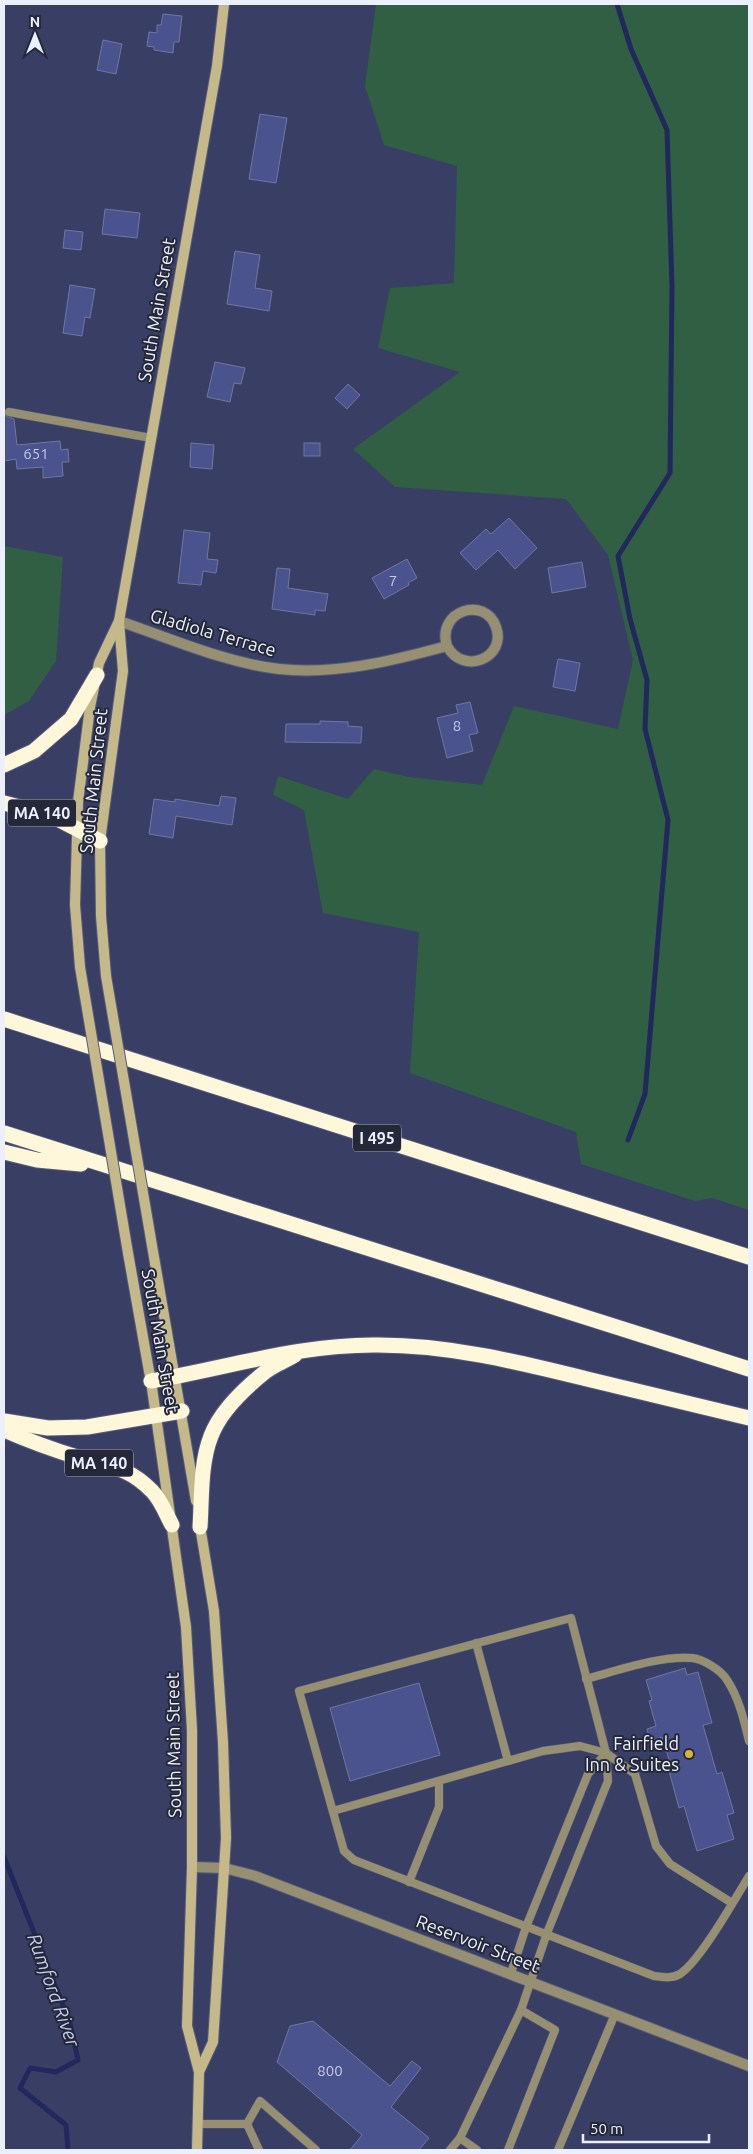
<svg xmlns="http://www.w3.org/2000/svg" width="753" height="2154" font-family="Ubuntu,sans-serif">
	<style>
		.green { fill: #305f43 }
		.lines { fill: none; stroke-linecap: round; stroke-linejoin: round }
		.stream { stroke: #22275d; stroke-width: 5 }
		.building { fill: #4a538e; stroke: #6f77a0 }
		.service-casing { stroke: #565b7d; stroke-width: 9 }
		.minor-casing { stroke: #565b7d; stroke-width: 12 }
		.tertiary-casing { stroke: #565b7d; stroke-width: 12 }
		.secondary-casing { stroke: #565b7d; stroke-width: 12 }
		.motorway-casing { stroke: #565b7d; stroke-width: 17 }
		.service { stroke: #968f71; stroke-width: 8 }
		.minor { stroke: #968f71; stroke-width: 10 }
		.tertiary { stroke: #968f71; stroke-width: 10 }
		.secondary { stroke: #c5b989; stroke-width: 10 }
		.motorway { stroke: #fff7da; stroke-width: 15 }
		.secondary-bridge-casing { stroke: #565b7d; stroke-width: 12; stroke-linecap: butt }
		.secondary-bridge { stroke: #c5b989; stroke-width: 10 }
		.poi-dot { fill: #d3b635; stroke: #242839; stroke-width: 2 }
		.labels { text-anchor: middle; stroke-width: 4; stroke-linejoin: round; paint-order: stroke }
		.number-label { font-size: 15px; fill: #c4c9e2 }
		.shield { fill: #242839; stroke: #b0b4c3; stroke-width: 1 }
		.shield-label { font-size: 16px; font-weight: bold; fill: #ecf0fe }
		.street-label { font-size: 18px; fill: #ecf0fe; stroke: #242839 }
		.poi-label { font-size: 18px; fill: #ecf0fe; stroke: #242839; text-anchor: end }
		.water-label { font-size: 19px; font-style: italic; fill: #c4cbef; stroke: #242839 }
	</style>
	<rect width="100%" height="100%" fill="#393f64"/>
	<g class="green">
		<path d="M376,4H749V1210L712,1198L695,1201L581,1164L576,1132L410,1073L419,932L323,913L304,810L273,795L278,776L348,799L374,769L409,777L482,785L514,706L618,729L633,660L608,555L566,499L395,487L353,449L460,372L378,348L390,288L454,283L457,166L384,145L365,86Z"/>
		<path d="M4,546L63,557L56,661L29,701L4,715Z"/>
	</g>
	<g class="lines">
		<g class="stream">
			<path d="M617,4L631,49L667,130L672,286L670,473L618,556L630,619L647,680L645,729L668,820L645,1094L628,1140"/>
			<path d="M4,1857L70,2023L78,2060L56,2072L30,2068L20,2088L66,2125L68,2150"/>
		</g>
	</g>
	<g class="building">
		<path d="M163,14L182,16L179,42H174L173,53L154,50V47L147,46L149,32L157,33V25H161Z"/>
		<path d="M103,40L122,44L116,74L97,70Z"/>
		<path d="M260,114L287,118L276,183L249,179Z"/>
		<path d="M105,209L140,213L137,238L102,234Z"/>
		<path d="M65,230L83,232L81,250L63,248Z"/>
		<path d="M235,251L260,255L255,288L272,291L269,311L227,304Z"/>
		<path d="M70,285L95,289L90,318L85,317L82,336L63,333Z"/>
		<path d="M215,362L245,368L241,384L234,383L230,402L207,397Z"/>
		<path d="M348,384L360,395L347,409L335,398Z"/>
		<path d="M4,414L8,417L14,419L17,445L60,441L61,450L68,449L69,462H62L63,476L43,478V467L17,469L16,459L4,461Z"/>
		<path d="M191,443L214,445L212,469L190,467Z"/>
		<rect x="304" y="443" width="16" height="13"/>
		<path d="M509,518L537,548L515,569L498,550L476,570L460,553L486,529L491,534Z"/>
		<path d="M184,530L210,533L207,559L218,560L216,573L203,571L201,585L178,583Z"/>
		<path d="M407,559L417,578L408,583L409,585L384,599L372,578Z"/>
		<path d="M582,562L586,587L552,593L548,568Z"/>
		<path d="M277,568L290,569L288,588L328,594L325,611L315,610V615L272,609Z"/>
		<path d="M558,659L580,663L575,691L553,687Z"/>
		<path d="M470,702L478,733L469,735L473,751L447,758L437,718L458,713L456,705Z"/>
		<path d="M320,721L348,722V726L362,727L361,743L285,742L286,724H320Z"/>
		<path d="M221,796L236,798L232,825L176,816L173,838L149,834L154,799L175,802V799L219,806Z"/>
		<path d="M685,1668L687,1675L698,1672L712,1723L703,1725L717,1774L722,1772L734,1813L727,1815L734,1839L697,1851L684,1806L679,1808L668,1767L671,1766L662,1737L650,1741L647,1729L656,1726L649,1701L652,1700L646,1680Z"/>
		<path d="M419,1683L440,1755L350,1781L330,1708Z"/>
		<path d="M313,2021L390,2086L412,2061L421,2068L391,2107L429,2138L419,2150H350L362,2135L277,2062L290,2026Z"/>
	</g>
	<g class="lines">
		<g class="service-casing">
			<g id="service">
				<path d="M9,412L151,438"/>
				<path d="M476,1643L508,1761"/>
				<path d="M586,1679C616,1671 661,1655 692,1658C703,1659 721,1670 727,1680C739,1698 744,1720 749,1741"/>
				<path d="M606,1753L571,1618L299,1691L344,1851L354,1860L654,1976C662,1977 672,1979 680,1974C700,1961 735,1899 749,1876"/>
				<path d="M333,1811L543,1751L580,1746L606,1753L635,1774L656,1846L670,1864L732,1903"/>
				<path d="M409,1882L439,1807V1781"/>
				<path d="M197,2124H247L259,2150"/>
				<path d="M247,2124L260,2101L316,2150"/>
				<path d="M460,2138L477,2150"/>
				<path d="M450,2150L460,2138L521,2010"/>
				<path d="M508,2150L555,2030L521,2010L547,1933L608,1781L606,1753L588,1774L526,1927L511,1973"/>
				<path d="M558,2150L615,2014"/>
			</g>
		</g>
		<g class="minor-casing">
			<path id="minor" d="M119,621C169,638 226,663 279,669C336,675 392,661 447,646C463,676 507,658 496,627C485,595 436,611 447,646"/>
		</g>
		<g class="tertiary-casing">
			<path id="tertiary" d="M192,1867L224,1868L255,1876L749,2066"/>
		</g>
		<g class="secondary-casing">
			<g id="secondary">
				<path d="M80,967L75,905L78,802L90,707L99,663L119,621L217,66L224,4"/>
				<path d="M106,976L101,916L100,841L123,671L119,622"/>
				<path d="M128,1253L152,1388L186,1627L192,1730V1867L187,2026L199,2072L197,2150"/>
				<path d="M155,1263L196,1501"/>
				<path d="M199,2072L213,2042L226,1838L223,1742L214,1611L199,1520"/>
			</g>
		</g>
		<g class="motorway-casing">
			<g id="motorway">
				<path d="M4,765L34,751L71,719L97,675"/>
				<path d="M4,803L50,815L100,841"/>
				<path d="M4,1019L749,1257"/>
				<path d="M4,1133L749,1369"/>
				<path d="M4,1152L37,1160L81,1164"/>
				<path d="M151,1381C227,1368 300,1344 378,1345C450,1345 518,1362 587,1379C641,1392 695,1405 749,1418"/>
				<path d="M4,1421L48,1428L87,1427L182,1411"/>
				<path d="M4,1430C29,1441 54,1450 80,1458C112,1468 127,1466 152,1491C161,1500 166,1514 172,1525"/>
				<path d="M200,1527C202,1498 200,1464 211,1436C220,1412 245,1388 265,1372C274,1365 285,1361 295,1355"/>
			</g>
		</g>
		<use href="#service" class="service"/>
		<use href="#minor" class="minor"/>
		<use href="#tertiary" class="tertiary"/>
		<use href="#secondary" class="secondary"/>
		<use href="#motorway" class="motorway"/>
		<g class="secondary-bridge-casing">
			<g id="secondary-bridge">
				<path d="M80,967L128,1253"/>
				<path d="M106,976L155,1263"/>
			</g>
		</g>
		<use href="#secondary-bridge" class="secondary-bridge"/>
	</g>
	<circle class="poi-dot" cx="689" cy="1754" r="5"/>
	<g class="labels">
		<g class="number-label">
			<text x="36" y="459">651</text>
			<text x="393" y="586">7</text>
			<text x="457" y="731">8</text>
			<text x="330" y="2076">800</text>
		</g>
		<g class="shield">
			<rect x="8" y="799.5" width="68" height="27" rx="4"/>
			<rect x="353" y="1124.5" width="48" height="27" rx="4"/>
			<rect x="65" y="1449.5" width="68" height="27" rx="4"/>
		</g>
		<g class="shield-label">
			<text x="42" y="819">MA 140</text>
			<text x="377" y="1144">I 495</text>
			<text x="99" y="1469">MA 140</text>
		</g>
		<g class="street-label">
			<text transform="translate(157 310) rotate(-80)" y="6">South Main Street</text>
			<text transform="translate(213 633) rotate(16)" y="6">Gladiola Terrace</text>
			<text transform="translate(94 781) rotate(-84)" y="6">South Main Street</text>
			<text transform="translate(160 1341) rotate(80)" y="6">South Main Street</text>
			<text transform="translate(174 1745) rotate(-91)" y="6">South Main Street</text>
			<text transform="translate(478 1944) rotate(21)" y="6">Reservoir Street</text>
		</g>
		<g class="poi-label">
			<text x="679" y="1750">Fairfield<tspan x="679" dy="21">Inn &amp; Suites</tspan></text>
		</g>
		<g class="water-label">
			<text transform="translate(54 1990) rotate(70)" y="7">Rumford River</text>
		</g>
	</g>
	<rect width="753" height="2154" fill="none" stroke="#ecf0fe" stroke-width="10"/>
	<g transform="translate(35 35)" stroke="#242839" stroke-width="4" paint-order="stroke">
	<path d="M0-4L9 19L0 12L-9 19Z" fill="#ecf0fe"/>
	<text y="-8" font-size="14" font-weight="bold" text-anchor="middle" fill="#ecf0fe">N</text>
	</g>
	<path d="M583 2134v8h126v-8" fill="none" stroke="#ecf0fe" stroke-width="2.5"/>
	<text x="590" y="2134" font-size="15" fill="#ecf0fe" stroke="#242839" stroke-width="4" paint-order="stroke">50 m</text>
</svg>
